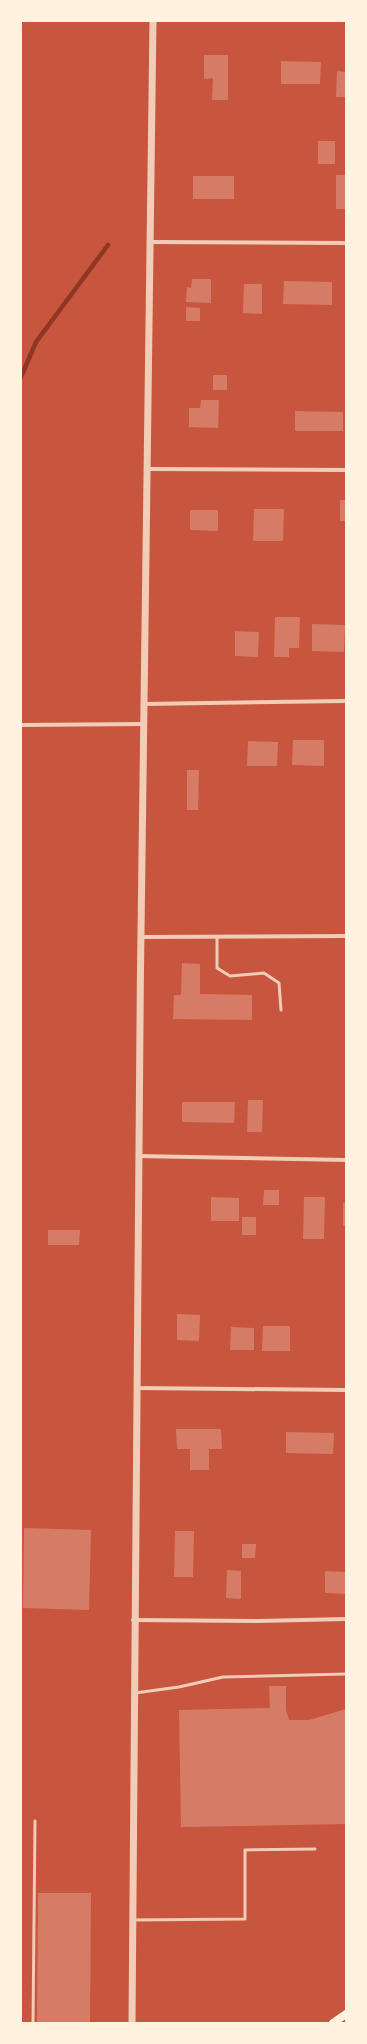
<svg xmlns="http://www.w3.org/2000/svg" width="367" height="2044" font-family="Raleway,sans-serif">
	<style>
		.lines { fill: none; stroke-linecap: round; stroke-linejoin: round }
		.stream { stroke: #8f3625; stroke-width: 4.5 }
		.building { fill: #d67c66 }
		.service { stroke: #f1ccb7; stroke-width: 3 }
		.minor { stroke: #f1ccb7; stroke-width: 4 }
		.tertiary { stroke: #f1ccb7; stroke-width: 7 }
		.secondary { stroke: #fff3e0; stroke-width: 8 }
	</style>
	<rect width="100%" height="100%" fill="#c8553d"/>
	<g class="lines">
		<path class="stream" d="M21,377L36,342L108,245"/>
	</g>
	<g class="building">
		<path d="M204,55H228V100H212L213,78L204,79Z"/>
		<path d="M281,61L321,62L320,84H281Z"/>
		<path d="M337,71L346,72V97H336Z"/>
		<rect x="318" y="141" width="17" height="23"/>
		<rect x="336" y="175" width="10" height="34"/>
		<rect x="193" y="176" width="41" height="23"/>
		<path d="M192,279H211V303L186,302L187,287L191,288Z"/>
		<path d="M284,281L332,282V305L283,304Z"/>
		<path d="M244,284H262V314L243,313Z"/>
		<path d="M186,307L200,308V321H186Z"/>
		<rect x="213" y="375" width="14" height="15"/>
		<path d="M201,400H219L218,428L189,427V408H200Z"/>
		<path d="M295,411L343,412V431H295Z"/>
		<rect x="340" y="500" width="6" height="21"/>
		<path d="M254,509H284L283,541H253Z"/>
		<path d="M190,510H218V531L190,530Z"/>
		<path d="M275,617H300L299,648H289V657H274Z"/>
		<path d="M312,624L345,625L344,652L312,651Z"/>
		<path d="M235,631L259,632L258,657L235,656Z"/>
		<path d="M293,740H324V766L292,765Z"/>
		<path d="M248,741L278,742L277,766H247Z"/>
		<path d="M187,770H199L198,810H187Z"/>
		<path d="M182,963L200,964V994L252,995V1020L173,1019L174,995H181Z"/>
		<path d="M248,1100H263L262,1132H247Z"/>
		<path d="M182,1102H235L234,1123L182,1122Z"/>
		<path d="M264,1190H279V1205H263Z"/>
		<path d="M211,1197L239,1198V1221H211Z"/>
		<path d="M304,1197H325L324,1239H303Z"/>
		<rect x="343" y="1203" width="3" height="23"/>
		<rect x="242" y="1217" width="14" height="18"/>
		<path d="M48,1230H80L79,1245H48Z"/>
		<path d="M177,1314L200,1315L199,1341L177,1340Z"/>
		<path d="M263,1326H290V1351H262Z"/>
		<path d="M231,1327L254,1328V1350H230Z"/>
		<path d="M176,1429H221L222,1449H209V1470H190V1449H177Z"/>
		<path d="M286,1432L334,1433L333,1454L286,1453Z"/>
		<path d="M24,1528L91,1530L89,1610L23,1608Z"/>
		<path d="M175,1531H194L193,1577H174Z"/>
		<path d="M242,1544H256L255,1558H242Z"/>
		<path d="M227,1570L241,1571V1599L226,1598Z"/>
		<path d="M325,1571L346,1572V1594L325,1593Z"/>
		<path d="M269,1686H286V1710L289,1720H309L346,1709V1824L181,1827L179,1710L270,1708Z"/>
		<path d="M38,1893H91L90,2023H37Z"/>
	</g>
	<g class="lines">
		<g class="service">
			<path d="M217,937V968L230,976L264,973L279,983L281,1010"/>
			<path d="M135,1693L179,1687L223,1677L346,1674"/>
			<path d="M133,1920L245,1919V1850L315,1849"/>
			<path d="M33,2023L35,1821"/>
		</g>
		<g class="minor">
			<path d="M150,242L346,243"/>
			<path d="M147,469L346,470"/>
			<path d="M143,704L346,701"/>
			<path d="M21,725L142,724"/>
			<path d="M141,937L346,936"/>
			<path d="M138,1156L346,1160"/>
			<path d="M136,1388L346,1390"/>
			<path d="M133,1620L258,1621L346,1619"/>
		</g>
		<path class="tertiary" d="M132,2023C134,1356 144,688 153,21"/>
		<path class="secondary" d="M333,2023L346,2014"/>
	</g>
	<rect width="367" height="2044" fill="none" stroke="#fff3e0" stroke-width="44"/>
</svg>
